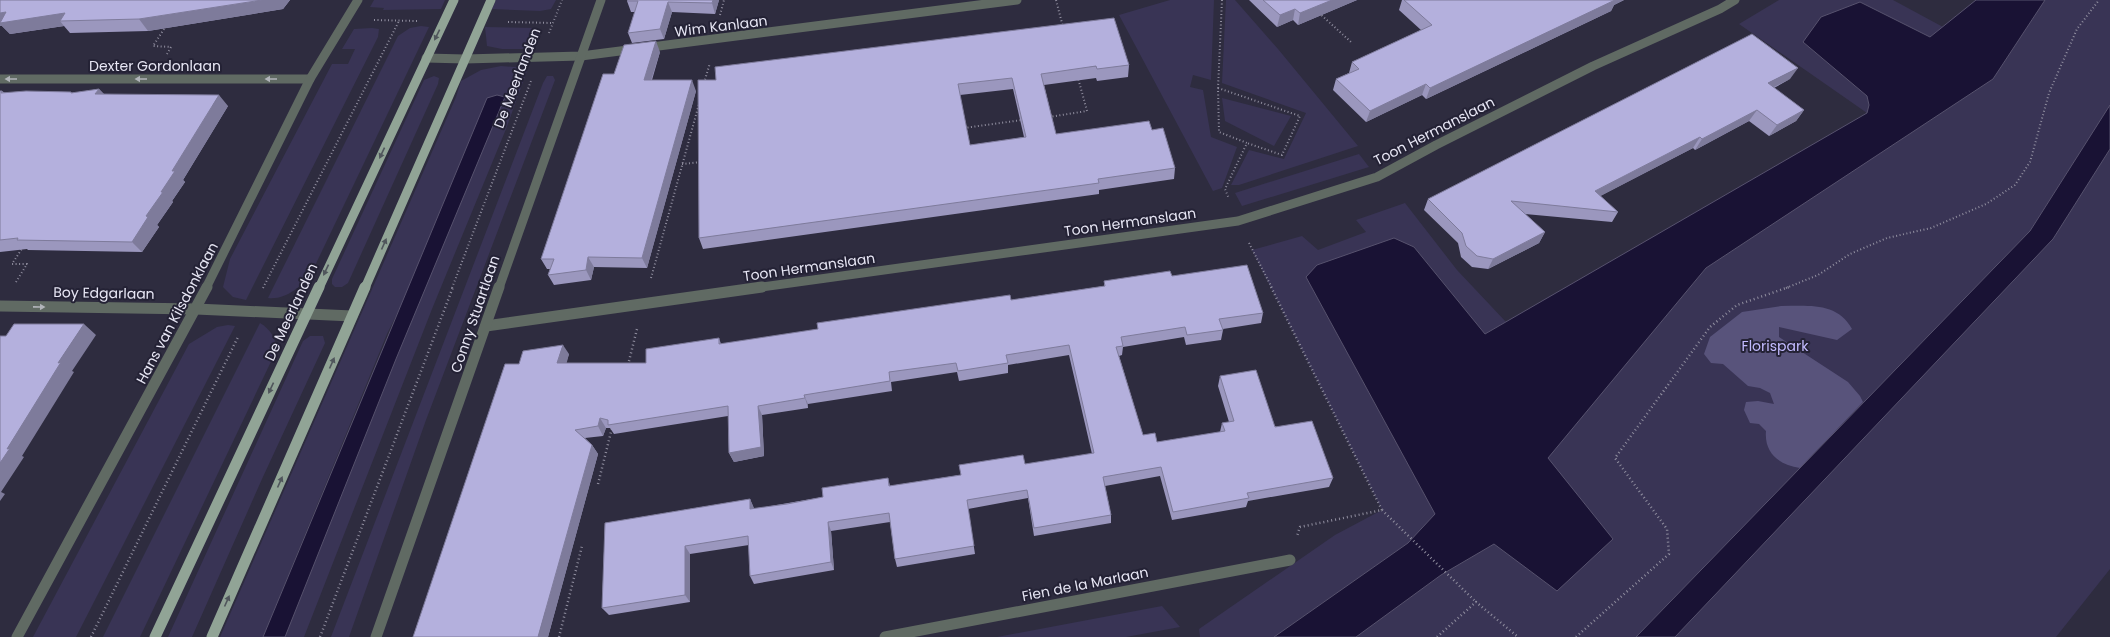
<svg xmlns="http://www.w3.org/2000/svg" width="2110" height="637" font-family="Poppins,sans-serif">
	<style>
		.green { fill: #393455 }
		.forest { fill: #58537b }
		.water { fill: #191234; stroke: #57526e }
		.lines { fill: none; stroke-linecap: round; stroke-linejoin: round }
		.path-far1 { stroke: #908e9f; stroke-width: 2; stroke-dasharray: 1 2.5; stroke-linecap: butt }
		.path { stroke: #908e9f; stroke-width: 2.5; stroke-dasharray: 1 3; stroke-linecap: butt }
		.minor-far1 { stroke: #606a63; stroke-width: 9 }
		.minor { stroke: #606a63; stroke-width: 11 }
		.major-far1 { stroke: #91a496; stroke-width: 9 }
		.major { stroke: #91a496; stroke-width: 11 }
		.wall { fill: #9b97be; fill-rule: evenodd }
		.shaded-wall { fill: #7e7b9b }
		.building { fill: #b4b0dd; stroke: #7e7b9b; fill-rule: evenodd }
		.oneway { fill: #50565c }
		.oneway2 { fill: #b1b4ba }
		.labels { text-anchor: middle; stroke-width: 4; stroke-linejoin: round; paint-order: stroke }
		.street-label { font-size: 14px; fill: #e7e6f4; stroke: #242235 }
		.park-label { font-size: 14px; fill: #c2bafe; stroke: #242235 }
	</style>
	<rect width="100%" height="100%" fill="#2e2c3f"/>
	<g class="green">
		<path d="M374,0H445L441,9L383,10L384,8L370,7Z"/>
		<path d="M496,0H556L551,9L540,11L492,9Z"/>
		<path d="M1170,0H1214L1211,80L1193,75L1190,87L1203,90L1211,137L1237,147L1222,188L1213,191L1119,15Z"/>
		<path d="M1226,0H1235L1278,49L1358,146L1239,185H1231L1249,150L1284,159L1306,113L1222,83Z"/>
		<path d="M1779,0H1893L1943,27L1930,37L1860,2L1803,42L1867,96L1869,105L1867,113L1739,24Z"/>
		<path d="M2045,0H2110V146L2091,135L2030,231L1636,637H1356L1441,575L1494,544L1557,590L1613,539L1547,458L1706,268L1993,79Z"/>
		<path d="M421,26L429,27L311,274C300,287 286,300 268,298L398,36L410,28Z"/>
		<path d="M485,27L536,28L541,32L533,49H502L487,46Z"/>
		<path d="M372,28L379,29L378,37L246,300L233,297L223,287L230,259L332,64H348L355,49H342L354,29Z"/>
		<path d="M501,66L528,68L506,129L432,309L304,637H285L396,359L504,97L387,334L263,637H220L456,97L461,81L481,70Z"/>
		<path d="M434,76L439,78L438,84L348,283L342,287H335L332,284V279L424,80Z"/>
		<path d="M547,76H553L555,80L426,420L349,637H331L543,83Z"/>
		<path d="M1222,98L1291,116L1274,146L1225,121Z"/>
		<path d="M2110,149V569L2056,637H1675L2053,239Z"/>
		<path d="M1359,154L1369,167L1242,206L1235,193Z"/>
		<path d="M1405,203L1457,270L1506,322L1485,334L1414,247L1306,277L1435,514L1408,543L1274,637H1200L1199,629L1335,535L1382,510L1252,250L1302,236L1318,250L1366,232L1356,220Z"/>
		<path d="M260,323C270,329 275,337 277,349L140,637H103Z"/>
		<path d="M228,325L235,326L76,637H33L189,344L217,327Z"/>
		<path d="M310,336H323L325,343L262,479L192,637H168L303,341Z"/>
		<path d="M1162,606L1180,627L1126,637H997Z"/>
	</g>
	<path class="forest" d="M1781,306C1809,306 1837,302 1852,329L1837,340L1779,327V337L1848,382L1860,396L1863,402L1800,468C1779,465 1764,453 1766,431L1759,424L1750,423L1744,410L1746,402L1758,401L1774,404L1770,393L1760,388L1748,386L1723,364L1711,363L1704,354L1710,337L1742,312Z"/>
	<g class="water">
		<path d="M1976,0H2045L1993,79L1706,268L1548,458L1613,539L1557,591L1494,544L1441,575L1356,637H1274L1408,543L1435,514L1306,277L1317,265L1394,238L1414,247L1485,334L1867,113L1869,105L1867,96L1803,42L1821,17L1860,2L1930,37Z"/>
		<path d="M497,95L505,97L396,359L285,637H263L487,98Z"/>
		<path d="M2110,105V149L2053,239L1675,637H1636L2030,231Z"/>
	</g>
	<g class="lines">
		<g class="path-far1">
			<path d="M1056,0L1063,27"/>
			<path d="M1222,0L1218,88L1219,132L1247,143L1225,189L1229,199"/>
			<path d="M1319,13L1351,42"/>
			<path d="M720,15L724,0"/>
			<path d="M374,20L417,21"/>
			<path d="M508,22L553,23"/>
			<path d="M166,26L153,46L171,47L167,54"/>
			<path d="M549,33L562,0"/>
			<path d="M704,83L710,63"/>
			<path d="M1218,88L1300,116L1282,155L1247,143"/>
			<path d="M1049,117L1087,111L1078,78"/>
			<path d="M964,128L1022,120"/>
			<path d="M682,164L701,162"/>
			<path d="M1249,243L1272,288"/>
			<path d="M651,278L699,104"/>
			<path d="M16,282L27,264H12L23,247"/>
			<path d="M263,288L399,21"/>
			<path d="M452,288L531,81"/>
			<path d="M1786,288L1818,275L1850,254L1887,238L1931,228L1986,204L2015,185L2030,162L2049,93L2077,29L2099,0"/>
		</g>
		<g class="path">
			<path d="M1271,287L1382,510L1300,527L1297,536"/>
			<path d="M628,365L637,329"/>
			<path d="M598,484L612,428"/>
			<path d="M1382,510L1476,602"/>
			<path d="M91,637L238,337"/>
			<path d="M320,637L453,287"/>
			<path d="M559,637L582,546"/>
			<path d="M1437,637L1476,602L1518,637"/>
			<path d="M1576,637L1669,554L1667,529L1615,458L1710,327L1737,305L1789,287"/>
		</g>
		<g class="minor-far1">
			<path d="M426,58L465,59L581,56L1017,0"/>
			<path d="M0,79H310"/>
			<path d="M206,288L310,79L358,0"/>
			<path d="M499,288L601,0"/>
			<path d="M755,288L1238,221L1377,177L1436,145L1593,66L1720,9L1735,0"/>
		</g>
		<g class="minor">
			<path d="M0,306L196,309L352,316"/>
			<path d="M486,326L762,287"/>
			<path d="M17,637L207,287"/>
			<path d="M376,637L499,287"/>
			<path d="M885,637L1290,560"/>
		</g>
		<g class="major-far1">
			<path d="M319,288L454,0"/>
			<path d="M365,288L491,0"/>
		</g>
		<g class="major">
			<path d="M155,637L319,287"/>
			<path d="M212,637L365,287"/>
		</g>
	</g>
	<g class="wall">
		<path d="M0,0H290L283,9L148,31L70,33L64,26L10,34L2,26H0Z"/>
		<path d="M628,0H719L715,14L672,12L664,39L632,43L628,33L635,12H631L627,1Z"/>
		<path d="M1249,0H1357L1298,25L1293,20L1277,27Z"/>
		<path d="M1402,0H1624L1614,5L1611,11L1426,99L1422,95L1366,122L1333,90L1336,79L1349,73L1352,62L1421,30L1399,10Z"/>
		<path d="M660,52L652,80L696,91L647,268L594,267L591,280L554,285L548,275L550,269H547L541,259L614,74Z"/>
		<path d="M1129,65L1128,77L1097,81L1096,78L1044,85L1056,134L1152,130L1175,168L1174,179L1099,190V194L703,249L699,238L716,80ZM1013,89L1024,137L970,145L960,95Z"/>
		<path d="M1790,79L1774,88L1804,110L1796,121L1769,136L1749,121L1695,150L1693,148L1600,196L1618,212L1612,222L1525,214L1545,232L1539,243L1488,269L1472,267L1461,257L1458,243L1424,210L1428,199Z"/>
		<path d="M99,89L104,94L228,106L183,180L185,182L172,201L173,202L157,225L159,227L142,252L28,250L27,249L0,252V91H2L5,93L71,92L72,93Z"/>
		<path d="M1172,276L1263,313L1261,323L1223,329V330L1221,340L1186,345L1184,337L1123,347L1122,355L1119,356L1143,435L1157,442L1220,432L1222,423L1229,422L1218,386L1220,376L1333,478L1329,487L1248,501L1246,507L1172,520L1160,476L1105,486L1111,515V523L1034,536L1028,498L968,509L975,554L897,567L895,559L890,522L831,531L834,570L754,584L750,576L749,545L690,554V602L609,615L602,608L605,523L750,499L754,509L823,497L888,478L890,486L1092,454L1069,355L1008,365V373L959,381L957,372L891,382L892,391L808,404V408L762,415L764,456L734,462L729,453L728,416L614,434L610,428H606L603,436L585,438L592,445L598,454L548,637L519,364L569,354L566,363H646L719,338L721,344L1104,286V281Z"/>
	</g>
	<g class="shaded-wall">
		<path d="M262,0H290L283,9L148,31L139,19Z"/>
		<path d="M713,0H719L715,14L712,3Z"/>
		<path d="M1332,0H1357L1298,25L1300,13Z"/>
		<path d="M1611,0H1624L1614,5L1611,11L1426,99L1430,88Z"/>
		<path d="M668,2L672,12L664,39L660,29Z"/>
		<path d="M1295,9L1293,20L1277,27L1280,15Z"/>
		<path d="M6,12L65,13L60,21L64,26L10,34L2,26H0V13Z"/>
		<path d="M656,41L660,52L648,90L644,80Z"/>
		<path d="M1798,68L1790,79L1760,94L1768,83Z"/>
		<path d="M692,80L696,91L647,268L642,258Z"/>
		<path d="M1426,84L1422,95L1366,122L1370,111Z"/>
		<path d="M99,89L109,100L95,94Z"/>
		<path d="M219,95L228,106L183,180L185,182L172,201L173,202L157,225L159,227L142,252L132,242L146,216L172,171Z"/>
		<path d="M1757,110L1749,121L1695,150L1702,139Z"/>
		<path d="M1804,110L1796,121L1769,136L1777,125Z"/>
		<path d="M1700,137L1693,148L1589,202L1595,191Z"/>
		<path d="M1545,232L1539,243L1488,269L1493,259Z"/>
		<path d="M588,257L594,267L591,280L586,270Z"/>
		<path d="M84,324L96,335L72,371L74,372L22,456L24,457L1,492L5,494L0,501V463L7,449L58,363Z"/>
		<path d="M563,345L569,354L564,373L557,363Z"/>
		<path d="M804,395L808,404V408L805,398Z"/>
		<path d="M758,406L762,415L764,456L734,462L729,453Z"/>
		<path d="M600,418L606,428L603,436L598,426Z"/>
		<path d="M592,445L598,454L548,637H538Z"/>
		<path d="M750,499L754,508V518L750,509Z"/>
		<path d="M828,522L831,531L834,570L831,562Z"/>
		<path d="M685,546L690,554V602L685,595Z"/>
	</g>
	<g class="building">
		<path d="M0,0H262L139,19L60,21L65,13L0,23L6,12L0,13Z"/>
		<path d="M628,0H713L712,3L668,2L660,29L628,33L638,1H627Z"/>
		<path d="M1263,0H1332L1300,13L1295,9L1280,15Z"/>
		<path d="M1404,0H1615L1430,88L1426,84L1370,111L1336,79L1359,69L1352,62L1432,25Z"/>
		<path d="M1114,18L1129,65L1097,69L1096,66L1041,74L1056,134L1149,121L1152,130L1163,128L1175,168L1098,179L1099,183L699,238L698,80H716L715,67ZM1012,78L1026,137L970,145L958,84Z"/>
		<path d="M1752,34L1798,68L1768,83L1804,110L1777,125L1757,110L1702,139L1700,137L1595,191L1618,212L1511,201L1545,232L1493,259L1477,256L1466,246L1462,233L1428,199Z"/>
		<path d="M656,41L644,80H692L642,258L588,257L586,270L548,275L554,259H541L603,74H614L624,45Z"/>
		<path d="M99,89L95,94L219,95L172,171H175L161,192H163L146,216L148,217L132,242L17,240L18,238L0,240V91H2L1,93L26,91L71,92V93Z"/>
		<path d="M1247,265L1263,313L1219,319L1223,330L1187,335L1185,327L1121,337L1123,346L1116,347L1143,435L1155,433L1157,442L1225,431L1222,423L1234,421L1220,376L1256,370L1275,427L1312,421L1333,478L1247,493L1249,498L1173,512L1161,467L1103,477L1111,515L1034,528L1027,490L967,500L974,546L895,559L889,513L828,522L831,562L750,576L748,536L685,546V595L602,608L605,523L750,499V509L787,504L823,497L822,488L888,478L889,486L961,475L959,465L1023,455L1025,464L1094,453L1069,345L1006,355L1008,363L958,371L956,363L889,372L890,381L804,395L805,398L758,406L761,447L729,453L728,406L608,425V420L600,418L598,426L575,430L592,445L538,637H413L505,364H519L523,351L563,345L557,363H646V349L719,338V344L818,329L817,323L879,314L1010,295L1011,300L1105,286L1104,281L1170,271L1172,276Z"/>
		<path d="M14,324H84L58,363L61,362L7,449L10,448L0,463V336H6Z"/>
	</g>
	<defs><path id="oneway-solid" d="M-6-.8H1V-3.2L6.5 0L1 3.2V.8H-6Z"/></defs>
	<g class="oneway">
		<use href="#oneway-solid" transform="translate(437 35) rotate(116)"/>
		<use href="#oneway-solid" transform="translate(382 153) rotate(115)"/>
		<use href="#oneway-solid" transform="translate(384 244) rotate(-66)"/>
		<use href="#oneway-solid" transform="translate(326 270) rotate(115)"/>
		<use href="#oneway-solid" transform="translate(332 363) rotate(-66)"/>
		<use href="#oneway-solid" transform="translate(271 388) rotate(115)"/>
		<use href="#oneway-solid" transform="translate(280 482) rotate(-66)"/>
		<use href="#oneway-solid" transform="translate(227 601) rotate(-66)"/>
	</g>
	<g class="oneway2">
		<use href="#oneway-solid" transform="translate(11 79) rotate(180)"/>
		<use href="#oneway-solid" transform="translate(141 79) rotate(-180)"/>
		<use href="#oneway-solid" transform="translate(271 79) rotate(180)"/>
		<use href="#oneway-solid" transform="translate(39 307) rotate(1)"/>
	</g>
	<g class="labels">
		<g class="street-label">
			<text transform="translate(721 26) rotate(-7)" y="5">Wim Kanlaan</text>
			<text x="155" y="71">Dexter Gordonlaan</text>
			<text transform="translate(517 78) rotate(-69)" y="5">De Meerlanden</text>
			<text transform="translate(1434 131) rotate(-27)" y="5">Toon Hermanslaan</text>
			<text transform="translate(1130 222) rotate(-8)" y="5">Toon Hermanslaan</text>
			<text transform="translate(809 267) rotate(-8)" y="5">Toon Hermanslaan</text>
			<text transform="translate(104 293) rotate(1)" y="5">Boy Edgarlaan</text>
			<text transform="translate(291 312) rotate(-65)" y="5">De Meerlanden</text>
			<text transform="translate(177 313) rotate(-62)" y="5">Hans van Kilsdonklaan</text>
			<text transform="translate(475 314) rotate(-71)" y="5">Conny Stuartlaan</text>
			<text transform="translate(1085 584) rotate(-11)" y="5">Fien de la Marlaan</text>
		</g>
		<g class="park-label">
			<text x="1775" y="351">Florispark</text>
		</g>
	</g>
</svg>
